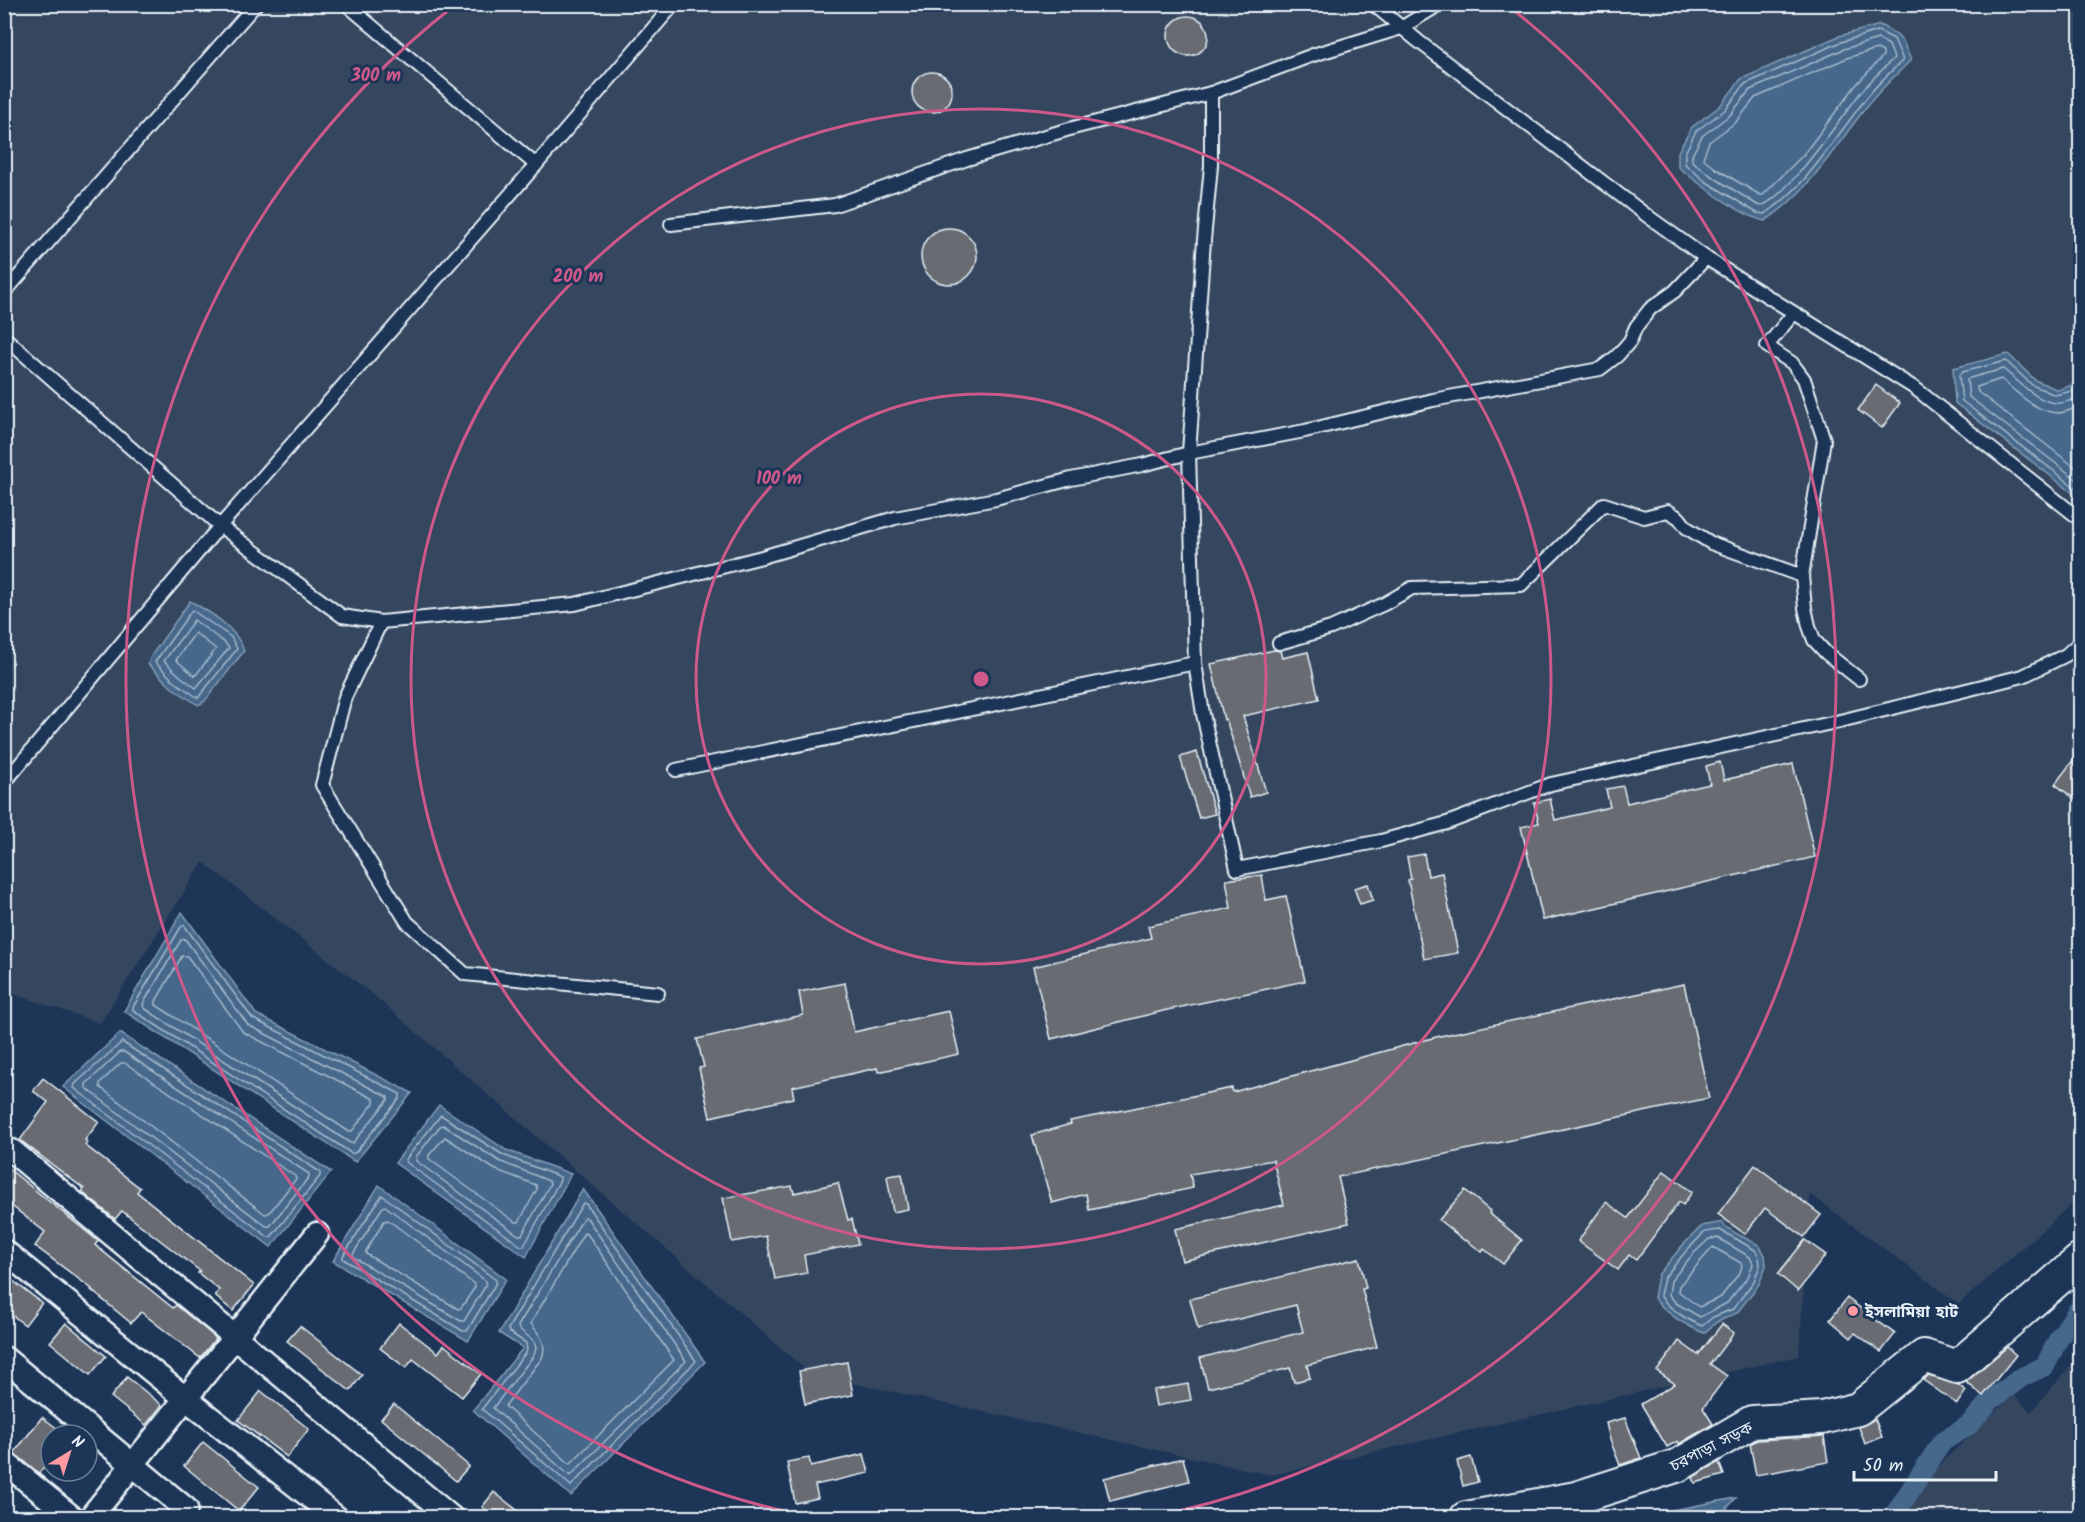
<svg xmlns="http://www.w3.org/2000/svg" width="2085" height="1522" font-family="Kalam,'Noto Sans Bengali',sans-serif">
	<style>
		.built { fill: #34465f }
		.water { fill: #44678b; stroke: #869eb7; stroke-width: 1.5 }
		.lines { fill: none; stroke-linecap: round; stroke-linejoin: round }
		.shore { stroke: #a6bacc; stroke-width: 1.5 }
		.canal { stroke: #44678b; stroke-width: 20 }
		.building { fill: #686c72; stroke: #e8f1f8; stroke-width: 1.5 }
		.lane-casing { stroke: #e8f1f8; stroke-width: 16 }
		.street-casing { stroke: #e8f1f8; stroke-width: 27 }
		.secondary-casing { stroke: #e8f1f8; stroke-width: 36 }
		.lane { stroke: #1d3557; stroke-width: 12 }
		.street { stroke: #1d3557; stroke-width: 22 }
		.secondary { stroke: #1d3557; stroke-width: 32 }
		.ring { fill: none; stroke: #cd598a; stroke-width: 3 }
		.poi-dot { fill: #ff9aa2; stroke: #1d3557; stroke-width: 2 }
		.labels { text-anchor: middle; stroke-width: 6; stroke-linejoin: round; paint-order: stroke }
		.poi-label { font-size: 16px; font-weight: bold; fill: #e8f1f8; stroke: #1d3557; text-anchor: start }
		.street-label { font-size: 16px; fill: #e8f1f8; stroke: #1d3557 }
		.centre { fill: #cd598a; stroke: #1d3557; stroke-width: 3 }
		.ring-label { font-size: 18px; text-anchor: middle; font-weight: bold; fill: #cd598a; stroke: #1d3557; stroke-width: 6; stroke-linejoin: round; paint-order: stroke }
	</style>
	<rect width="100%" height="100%" fill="#1d3557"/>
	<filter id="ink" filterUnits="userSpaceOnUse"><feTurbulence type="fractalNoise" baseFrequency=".0167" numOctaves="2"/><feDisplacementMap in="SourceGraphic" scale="12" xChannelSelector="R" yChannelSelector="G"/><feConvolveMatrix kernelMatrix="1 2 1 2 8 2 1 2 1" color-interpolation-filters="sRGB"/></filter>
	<g filter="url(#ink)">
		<g class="built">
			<path d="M5,5H2080V1197L1959,1304L1810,1194L1799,1356L1272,1475L811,1374L372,994L203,862L100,1023L5,991Z"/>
			<path d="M2080,1355V1517H1903L1930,1474L2013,1394L2031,1412Z"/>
		</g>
		<g class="water">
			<path d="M1880,25C1901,36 1902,38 1911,60C1898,73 1884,86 1872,100C1838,141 1811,191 1765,221C1740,216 1698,183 1678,167V152L1692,127L1720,106L1741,79L1839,36Z"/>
			<path d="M2008,354L2035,380L2058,390L2080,382V497L2077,496L1955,403L1953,368Z"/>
			<path d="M190,601C210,612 237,628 244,651L204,702L198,705L171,687L148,664L151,656Z"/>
			<path d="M182,912L256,1014L412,1093L355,1162L124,1011Z"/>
			<path d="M120,1033L331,1172L271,1247L63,1087Z"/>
			<path d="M439,1105L506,1150L571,1174L526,1257L395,1163Z"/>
			<path d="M379,1185L506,1279L468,1341L333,1261Z"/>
			<path d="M583,1189L705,1362L571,1496L473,1410L523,1348L499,1333Z"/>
			<path d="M1723,1222L1725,1226L1737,1234L1759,1245L1765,1255L1766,1266L1759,1284L1737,1313L1717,1322L1704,1333C1684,1325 1668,1315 1654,1298L1658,1275L1682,1246L1702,1226Z"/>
			<path d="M1736,1498L1719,1517H1636Z"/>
		</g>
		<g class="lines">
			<g class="shore">
				<path d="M1878,31L1894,39L1903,60C1891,72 1878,83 1868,96C1837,134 1806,189 1764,214L1757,213L1705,181L1685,164V153L1696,131L1725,110L1745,84L1841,42Z"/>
				<path d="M1878,39L1889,45L1894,58C1883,69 1871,80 1861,92C1844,113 1783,204 1759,206L1710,175L1692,161V155L1702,136L1730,115L1750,90L1844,49Z"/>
				<path d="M1877,49L1883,52V56L1856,85L1803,155L1763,195H1760L1715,168L1703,158L1709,142L1736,122L1755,98L1847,58Z"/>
				<path d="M2080,389L2055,395L2032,385L2006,361L1962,372L1959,375L1962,401L2080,491"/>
				<path d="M2080,397C2073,399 2064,404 2057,403C2036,402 2019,381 2003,369L1970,378L1967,380L1969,397L2080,482"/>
				<path d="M2080,406C2073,409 2065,413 2058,413C2035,412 2017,392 2001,379L1977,387L1978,392L2080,471"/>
				<path d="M192,610L231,637L237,649L198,698L175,682L155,662Z"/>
				<path d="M194,620L225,643L229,648L196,688L180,676L164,661Z"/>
				<path d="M195,633L216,649L195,676L176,660Z"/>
				<path d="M184,925L252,1018L400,1094V1098L355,1153H351L133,1010V1007L181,927Z"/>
				<path d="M185,939L248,1025L388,1097V1100L353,1143H350L144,1008L143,1004L181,940Z"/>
				<path d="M182,956H187L243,1032L374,1099V1103L352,1131H348L156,1005V1001Z"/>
				<path d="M122,1042L320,1172V1176L271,1237H268L74,1088L75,1084Z"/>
				<path d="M120,1052H124L309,1174V1177L270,1226H266L86,1088V1084Z"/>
				<path d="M121,1063H125L295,1176L296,1179L269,1213L265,1214L100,1087V1083Z"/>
				<path d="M441,1115L503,1155L560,1177V1180L524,1246H521L406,1162V1159Z"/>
				<path d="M443,1125L499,1161L549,1181L550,1184L522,1235H518L416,1161V1157L440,1126Z"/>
				<path d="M445,1137L494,1169L536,1185L537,1189L519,1222H515L429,1159V1155Z"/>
				<path d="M382,1195L496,1280V1283L467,1331H463L343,1259V1256Z"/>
				<path d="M583,1203L586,1204L696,1361L571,1486L482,1409L527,1351L526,1343L509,1332L508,1329Z"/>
				<path d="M385,1206L486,1281V1285L464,1321H461L353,1257V1254L382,1208Z"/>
				<path d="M584,1217L587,1218L686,1361L570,1476L493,1408L534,1355L536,1348L534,1341L519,1329L518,1326Z"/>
				<path d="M388,1220L474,1284L475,1287L461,1308L458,1309L366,1254V1251L384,1221Z"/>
				<path d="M1720,1230L1755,1250L1759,1257L1760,1265L1754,1281L1733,1309L1713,1317L1702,1326C1686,1319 1669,1310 1660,1295L1664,1278L1687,1250L1705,1232Z"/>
				<path d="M584,1233L588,1235L674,1360L570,1464L505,1406L542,1358C548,1341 538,1335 531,1323Z"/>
				<path d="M1718,1238L1750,1257L1753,1264L1748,1277L1727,1303L1700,1317L1676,1303L1669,1295L1671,1281L1692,1255L1709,1239Z"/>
				<path d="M1713,1247L1741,1263L1742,1266L1740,1272L1721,1297L1699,1307L1678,1291L1679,1286Z"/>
			</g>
			<path class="canal" d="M1892,1518L1942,1442L1969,1425L1991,1400L2022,1377L2045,1366L2059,1338L2080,1307"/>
		</g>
		<g class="building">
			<circle cx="1188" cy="36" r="20"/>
			<circle cx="932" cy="92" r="20"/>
			<circle cx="949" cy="256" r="28"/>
			<path d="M1876,385L1900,403L1882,428L1858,410Z"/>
			<path d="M1274,650L1280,651L1282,658L1308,652L1319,699L1243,716L1266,792L1250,797L1226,719L1224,720L1211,664Z"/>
			<path d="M2080,751V803L2055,784Z"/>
			<path d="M1197,752L1215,814L1199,818L1180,757Z"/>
			<path d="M1720,762L1724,780L1793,764L1815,857L1543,920L1521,827L1539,823L1534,803L1550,799L1555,820L1610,807L1606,789L1623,786L1627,803L1710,784L1706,766Z"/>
			<path d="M1424,854L1428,876L1442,873L1458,953L1424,959L1408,880L1411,879L1407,857Z"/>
			<path d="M1262,875L1266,900L1286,896L1305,981L1167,1010L1051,1039L1033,967L1151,938L1148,926L1231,908L1226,880Z"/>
			<path d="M1368,884L1373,900L1360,904L1354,888Z"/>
			<path d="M845,983L854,1032L949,1011L959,1054L878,1072L877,1068L792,1087L794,1098L710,1117L699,1068L704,1067L697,1039L803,1015L799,992Z"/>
			<path d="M1684,984L1709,1098L1338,1177L1349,1223L1182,1261L1175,1229L1284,1205L1273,1160L1190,1174L1193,1188L1089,1210L1086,1194L1052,1203L1032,1135L1071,1124L1070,1121L1232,1088L1233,1092L1440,1036Z"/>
			<path d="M43,1078L99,1122L85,1140L87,1142L85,1145L140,1188L137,1192L254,1285L233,1311L215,1296L219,1290L198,1273L200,1271L122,1211L115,1219L82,1192L84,1189L20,1140L48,1102L33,1091Z"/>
			<path d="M4,1165L98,1241L95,1245L173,1308L176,1305L216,1338L200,1358L141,1312L131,1323L91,1290L92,1289L35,1246L45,1232L4,1200Z"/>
			<path d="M1755,1165L1821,1215L1804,1237L1765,1208L1745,1234L1718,1214Z"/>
			<path d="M1664,1171L1692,1192L1683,1205L1679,1202L1636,1260L1629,1255L1618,1270L1578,1241L1606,1202L1628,1218Z"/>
			<path d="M902,1174L908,1209L893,1212L887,1176Z"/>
			<path d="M838,1183L848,1220L852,1219L858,1244L804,1255L807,1273L775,1279L766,1236L732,1242L723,1198L792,1186L794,1193Z"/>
			<path d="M1465,1190L1490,1211L1489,1213L1522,1240L1503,1264L1484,1249L1482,1252L1466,1240L1465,1241L1439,1220Z"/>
			<path d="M1805,1240L1826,1255L1798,1291L1778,1274Z"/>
			<path d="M1359,1258L1366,1288L1362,1289L1377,1347L1307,1365L1310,1378L1294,1382L1290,1368L1208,1388L1200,1358L1303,1332L1296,1305L1198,1329L1190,1299Z"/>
			<path d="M4,1274L42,1303L25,1325L4,1309Z"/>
			<path d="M1847,1298L1895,1334L1881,1352L1855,1333L1851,1338L1830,1320Z"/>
			<path d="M66,1323L106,1356L90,1375L50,1342Z"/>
			<path d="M399,1323L438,1353L444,1345L481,1374L462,1397L413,1359L406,1368L380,1348Z"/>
			<path d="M1722,1324L1734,1333L1710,1364L1727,1376L1703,1408L1713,1424L1679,1444L1678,1441L1667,1447L1641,1404L1675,1384L1657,1371L1679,1341L1698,1355Z"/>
			<path d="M300,1326L362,1375L350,1391L287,1341Z"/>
			<path d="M2007,1347L2016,1355L1983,1396L1966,1382Z"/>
			<path d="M847,1362L853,1395L805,1404L799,1371Z"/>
			<path d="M1928,1376L1957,1384L1966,1391L1957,1404L1923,1380Z"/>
			<path d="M127,1377L162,1405L146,1425L111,1397Z"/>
			<path d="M1188,1384L1191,1400L1156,1406L1153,1390Z"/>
			<path d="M261,1391L309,1429L287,1457L238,1420Z"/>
			<path d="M394,1404L469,1466L456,1481L381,1419Z"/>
			<path d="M42,1417L66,1435H51V1458L39,1473L14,1453Z"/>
			<path d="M1625,1418L1641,1458L1620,1465L1610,1440L1606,1423Z"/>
			<path d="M1875,1419L1882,1437L1865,1444L1859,1427Z"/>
			<path d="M1824,1436L1828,1462L1756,1475L1750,1444L1757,1440Z"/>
			<path d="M203,1442L259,1487L239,1511L184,1466Z"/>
			<path d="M864,1454L869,1473L815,1485L818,1498L795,1503L787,1462L809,1458L811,1466Z"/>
			<path d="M1471,1457L1478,1482L1463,1486L1457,1461Z"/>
			<path d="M1183,1458L1189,1481L1110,1501L1104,1478Z"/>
			<path d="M1719,1462L1724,1475L1695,1483L1693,1477Z"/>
			<path d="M494,1492L527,1518H495L482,1507Z"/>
		</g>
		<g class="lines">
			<g class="lane-casing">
				<g id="lane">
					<path d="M346,4L536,165"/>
					<path d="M1373,4L1418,41L1646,215L1706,258L1916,389L2080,519"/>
					<path d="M1211,93V166L1204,240L1189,453L1195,663L1203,714L1237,869L1381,841L1447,823L1551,784L1836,722L2023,676L2066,655L2080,642"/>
					<path d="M671,224L835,205L967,159L1073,128L1211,93L1313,55L1401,28L1440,4"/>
					<path d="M4,293L256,4"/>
					<path d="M1793,314L1767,346L1792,363L1804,379L1824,440L1802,576L1805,608L1809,626L1814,640L1826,653L1859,679"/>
					<path d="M4,337L220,526L342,616L381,622"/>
					<path d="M1279,643L1331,628L1384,604L1412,588L1521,585L1604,504L1644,517L1668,511L1679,518L1687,528L1711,543L1802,576"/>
					<path d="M676,770L1195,663"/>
					<path d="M4,783L220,526L536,165L674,4"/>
					<path d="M658,993L465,974L407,922L322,785L345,697L381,622L575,604L762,557L895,518L996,499L1071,479L1142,465L1189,453L1305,431L1433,400L1600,369L1617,356L1630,341L1636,327L1650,309L1675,291L1706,258"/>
				</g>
			</g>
			<g class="street-casing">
				<g id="street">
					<path d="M12,1151L452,1518"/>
					<path d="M4,1251L185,1398L337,1518"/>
					<path d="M4,1358L186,1509"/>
					<path d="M4,1462L73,1518"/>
					<path d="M90,1518L317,1234"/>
				</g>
			</g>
			<g class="secondary-casing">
				<path id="secondary" d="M1466,1518L1576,1498L1679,1465L1752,1422L1822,1418L1858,1409L1924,1356L1957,1367L2080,1260"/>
			</g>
			<use href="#lane" class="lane"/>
			<use href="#street" class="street"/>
			<use href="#secondary" class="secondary"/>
		</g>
	</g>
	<g class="ring">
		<circle cx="981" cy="679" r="285"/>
		<circle cx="981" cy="679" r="570"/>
		<path d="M811 1517A855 855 0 0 1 455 5M1507 5A855 855 0 0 1 1151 1517"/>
	</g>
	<circle class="poi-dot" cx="1853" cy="1311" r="6"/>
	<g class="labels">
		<g class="poi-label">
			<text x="1865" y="1317">ইসলামিয়া হাট</text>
		</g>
		<g class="street-label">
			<text transform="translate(1711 1446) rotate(-27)" y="6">চরপাড়া সড়ক</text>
		</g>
	</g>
	<circle cx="981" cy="679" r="9" class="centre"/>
	<g class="ring-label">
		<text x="376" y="81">300 m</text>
		<text x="578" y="282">200 m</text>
		<text x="779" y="484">100 m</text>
	</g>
	<rect width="2085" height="1522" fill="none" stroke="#1d3557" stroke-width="24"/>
	<rect x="12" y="12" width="2061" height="1498" fill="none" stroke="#e8f1f8" stroke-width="2" filter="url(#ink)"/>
	<g transform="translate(69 1453) rotate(38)"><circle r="28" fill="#1d3557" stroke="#6e8097" stroke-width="1.5"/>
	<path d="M0-4.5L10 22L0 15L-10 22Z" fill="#ff9aa2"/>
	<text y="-9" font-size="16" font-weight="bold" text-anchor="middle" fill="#e8f1f8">N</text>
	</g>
	<path d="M1854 1471v9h142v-9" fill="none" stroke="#e8f1f8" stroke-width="3"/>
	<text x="1863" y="1471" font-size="18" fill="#e8f1f8" stroke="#1d3557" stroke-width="4.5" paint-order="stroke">50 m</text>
</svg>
